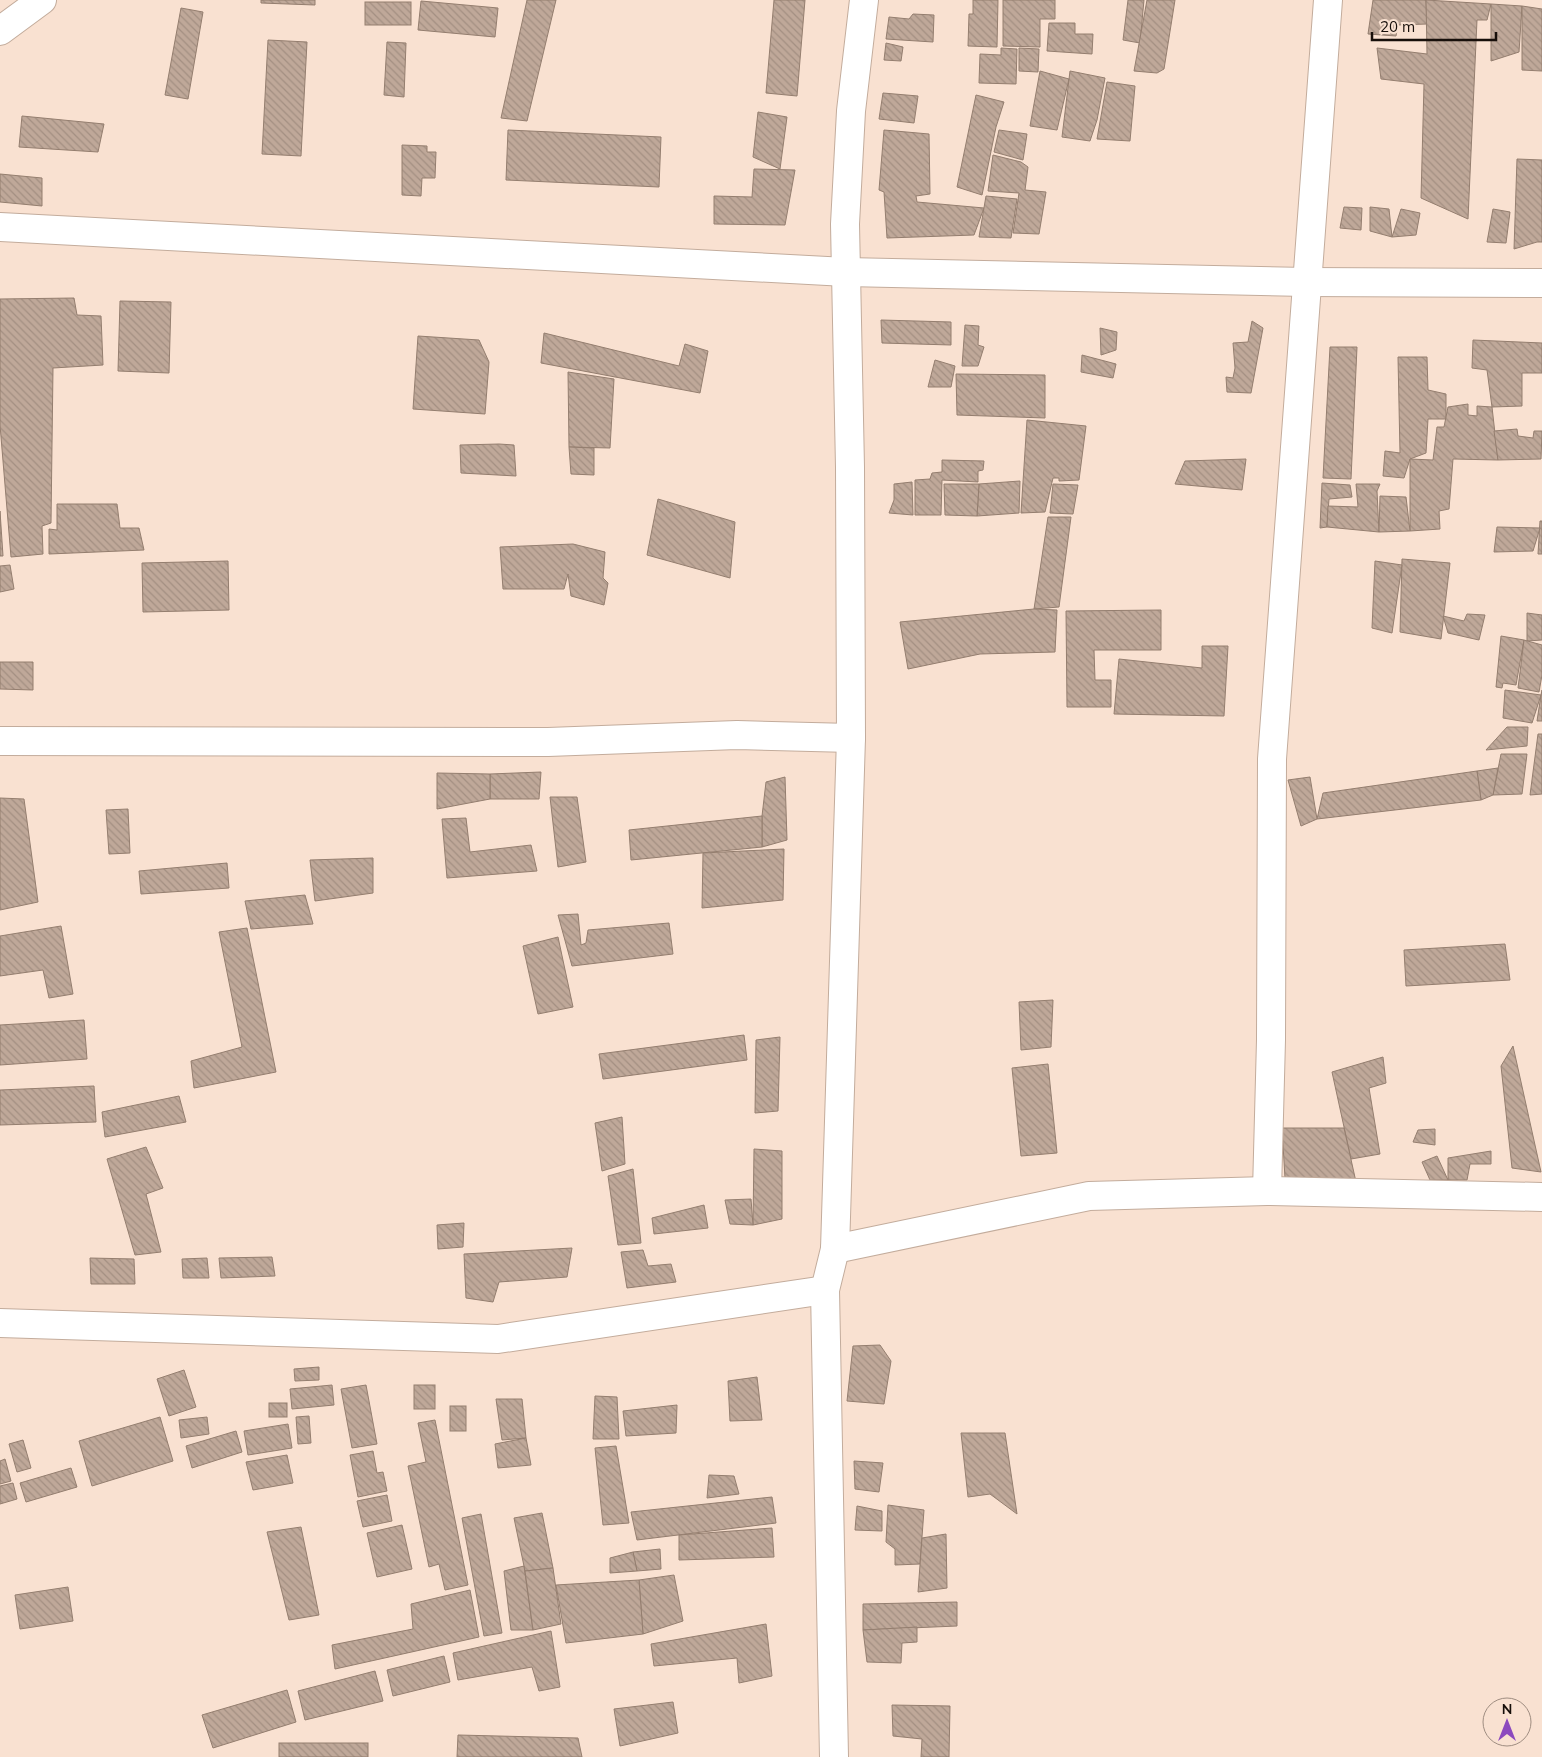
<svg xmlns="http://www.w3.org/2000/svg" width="1542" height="1757" font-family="Mulish,sans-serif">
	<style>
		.building { fill: url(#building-back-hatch); stroke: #947e6f }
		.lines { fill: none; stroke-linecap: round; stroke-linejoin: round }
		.minor-casing { stroke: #c3ac9c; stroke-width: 30 }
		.minor { stroke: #fff; stroke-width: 28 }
	</style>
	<defs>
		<pattern id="building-back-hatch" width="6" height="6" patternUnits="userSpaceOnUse" patternTransform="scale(1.25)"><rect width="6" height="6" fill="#bfa899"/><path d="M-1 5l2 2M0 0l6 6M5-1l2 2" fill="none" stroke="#a38f82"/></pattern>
	</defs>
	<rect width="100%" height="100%" fill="#f9e1d1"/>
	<g class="building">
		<path d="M261,0H315V5L261,3Z"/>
		<path d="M527,0H556L527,121L501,118Z"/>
		<path d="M774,0H805L797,96L766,93Z"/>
		<path d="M973,0H998L997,47L968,46L969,14H973Z"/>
		<path d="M1003,0H1055V19H1040V47L1003,46Z"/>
		<path d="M1128,0H1144L1140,43L1123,40Z"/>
		<path d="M1147,0H1175L1164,69L1157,73L1134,71Z"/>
		<path d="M1373,0H1426L1427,24L1398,25L1396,36L1368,34Z"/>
		<path d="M1426,0L1491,4L1487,20H1477L1468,219L1421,198L1424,84L1381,79L1377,48L1427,54Z"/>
		<path d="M421,1L498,8L495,37L418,30Z"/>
		<rect x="365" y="2" width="46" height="23"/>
		<path d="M1491,4L1522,6L1519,52L1491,61Z"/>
		<path d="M1522,6L1542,9V71L1522,70Z"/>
		<path d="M181,8L203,12L188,99L165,95Z"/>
		<path d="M913,14L934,15L933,42L886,39L889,17L909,19Z"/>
		<path d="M1049,23H1075V34H1093L1092,54L1047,51Z"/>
		<path d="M268,40L307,42L301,156L262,154Z"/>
		<path d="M387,42L406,43L404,97L384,95Z"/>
		<path d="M886,43L903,47L901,61L884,60Z"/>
		<path d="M1001,48L1017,49L1016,84L979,83L980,54L1001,55Z"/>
		<path d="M1019,48L1039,49L1038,72L1019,71Z"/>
		<path d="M1040,71L1069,79L1057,130L1030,126Z"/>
		<path d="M1070,71L1105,78L1097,120L1090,141L1062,137Z"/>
		<path d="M1107,82L1135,86L1130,141L1097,139Z"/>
		<path d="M883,93L918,96L914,123L879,119Z"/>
		<path d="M976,95L1004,102L996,127L982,195L957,187Z"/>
		<path d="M758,112L787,117L780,169L753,157Z"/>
		<path d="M22,116L104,124L98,152L19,147Z"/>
		<path d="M508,130L661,137L659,187L506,180Z"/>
		<path d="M884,130L929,134L930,194L916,196L917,202L984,208L974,235L887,238L884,192L879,190Z"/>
		<path d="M999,130L1027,134L1023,160L994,152Z"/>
		<path d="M402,145L427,146V152H436L435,178H422L421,196L402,195Z"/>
		<path d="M993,155L1021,162L1028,167L1025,190L1046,192L1039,234L1013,233L1019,193L988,191Z"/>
		<path d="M1517,159L1542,160V242H1537L1514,249Z"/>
		<path d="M754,169L795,170L785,225L714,224V196L752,197Z"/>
		<path d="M0,174L42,178V206L0,202Z"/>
		<path d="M986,196L1017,199L1011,238L979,237Z"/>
		<path d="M1344,207L1362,208L1361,230L1340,228Z"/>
		<path d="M1370,207L1389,209L1392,237L1370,231Z"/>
		<path d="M1401,209L1420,213L1416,235L1392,237Z"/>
		<path d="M1493,209L1510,212L1506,243L1487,242Z"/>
		<path d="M74,298L77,315L101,316L103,365L53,368L51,523L42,526L43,554L11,557L0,425V299Z"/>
		<path d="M120,301L171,302L169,373L118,371Z"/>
		<path d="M881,320L951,322V345L882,343Z"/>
		<path d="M1252,321L1263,328L1251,393L1227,392L1226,377L1233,378L1235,368L1233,343L1248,342Z"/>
		<path d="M965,325L979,326L978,345L984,347L978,366H962Z"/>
		<path d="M1100,328L1117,332L1116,350L1101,355Z"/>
		<path d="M544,333L679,366L685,344L708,351L700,393L541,363Z"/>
		<path d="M418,336L479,340L489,362L485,414L413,409Z"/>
		<path d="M1473,340L1542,343V373H1522V406L1492,407L1487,370L1472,368Z"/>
		<path d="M1330,347H1357L1351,479L1323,478Z"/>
		<path d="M1082,355L1116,364L1113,378L1081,372Z"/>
		<path d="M1398,357H1427L1428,390L1446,394V419H1428L1426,453L1410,459L1404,478L1383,476L1385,451L1400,453Z"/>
		<path d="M935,360L955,366L951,387H928Z"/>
		<path d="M568,372L614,379L610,448L569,447Z"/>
		<path d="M956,374L1045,375V418L957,415Z"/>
		<path d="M1468,404V415L1477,416V406L1492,407L1498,460L1453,459L1449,509L1439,511L1440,529L1410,531V459L1433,460L1437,427H1444L1448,407Z"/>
		<path d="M1027,420L1086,426L1079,480L1059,481V478H1053L1045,512L1021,513Z"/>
		<path d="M1517,429L1518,436L1533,438L1534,431H1542L1541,459L1498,460L1494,431Z"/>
		<path d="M499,444L514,445L516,476L461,473L460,445Z"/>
		<path d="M569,447L594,448V475L571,474Z"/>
		<path d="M1246,459L1242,490L1175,484L1185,461Z"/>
		<path d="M942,460L984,461L983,470L978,471V482L942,480L941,515H915V480L930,479L932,473L942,472Z"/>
		<path d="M1020,481L1019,513L977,516L979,484Z"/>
		<path d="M912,482L913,515L889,513L894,500V484Z"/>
		<path d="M1322,483L1350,485L1352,497L1329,499L1327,527L1320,528Z"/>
		<path d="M944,484H979L977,516L945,515Z"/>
		<path d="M1053,484L1078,485L1073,514L1050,513Z"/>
		<path d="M1356,484H1380L1377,491L1379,532L1327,527L1328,506L1358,507Z"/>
		<path d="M1380,496L1406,497L1410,531L1379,532Z"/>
		<path d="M658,499L735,522L730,578L647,555Z"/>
		<path d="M57,504H117L120,528H139L144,550L49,554V529L57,530Z"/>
		<path d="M0,511L3,556H0Z"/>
		<path d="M1048,517H1071L1059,607L1034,609Z"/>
		<path d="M1540,521H1542V554H1538Z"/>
		<path d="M1497,527L1540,528L1533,551L1494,552Z"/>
		<path d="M573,544L605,552L603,578L608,583L604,605L571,596L568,574L564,589H503L500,547Z"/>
		<path d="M1402,559L1450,563L1441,639L1400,632Z"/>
		<path d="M228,561L229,610L143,612L142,563Z"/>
		<path d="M1375,561L1402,565L1392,633L1372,628Z"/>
		<path d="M10,565L14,589L0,592V566Z"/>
		<path d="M1034,609L1057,610L1055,652L980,654L908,669L900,622Z"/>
		<path d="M1161,610V650H1094L1095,680H1111V707H1067L1066,611Z"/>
		<path d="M1527,613L1542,615V640L1527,641Z"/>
		<path d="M1467,614L1485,615L1479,640L1448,633L1443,616L1464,621Z"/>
		<path d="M1501,636L1524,640L1516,685L1503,683L1502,688L1496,687Z"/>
		<path d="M1524,640L1542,645V675L1539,692L1518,688Z"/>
		<path d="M1202,646H1228L1224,716L1114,714L1119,659L1202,668Z"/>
		<path d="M0,662H33V690L0,689Z"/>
		<path d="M1505,690L1541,695L1532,723L1503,718Z"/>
		<path d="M1542,690V721H1537L1541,695Z"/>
		<path d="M1507,727H1528L1527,746L1486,750Z"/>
		<path d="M1538,734H1542V794L1530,795Z"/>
		<path d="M1501,754H1527L1522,794L1493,795Z"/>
		<path d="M1498,768L1493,795L1481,800L1477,771Z"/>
		<path d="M1477,771L1481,800L1317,819L1323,793Z"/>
		<path d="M541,772L539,799H490V774Z"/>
		<path d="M437,773L490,774V799L437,809Z"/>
		<path d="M785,777L787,840L762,847V816L766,782Z"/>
		<path d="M1310,777L1317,819L1301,826L1288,780Z"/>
		<path d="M550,797H577L586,862L558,867Z"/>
		<path d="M0,798L24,799L38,902L0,910Z"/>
		<path d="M128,809L130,853L109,854L106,810Z"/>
		<path d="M762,816V847L631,860L629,830Z"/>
		<path d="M466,818L470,852L531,845L537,871L447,878L442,819Z"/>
		<path d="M784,849L783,900L702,908L703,853Z"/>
		<path d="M373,858V893L315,901L310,860Z"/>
		<path d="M227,863L229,888L141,894L139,871Z"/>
		<path d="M305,895L313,924L251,929L245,901Z"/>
		<path d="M578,914L581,945L586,943L588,930L669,923L673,954L572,966L558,915Z"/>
		<path d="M61,926L73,994L49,998L43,970L0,976V936Z"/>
		<path d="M247,928L276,1072L194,1088L191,1061L242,1047L219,932Z"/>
		<path d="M558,937L573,1007L538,1014L523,946Z"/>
		<path d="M1505,944L1510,980L1406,986L1404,950Z"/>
		<path d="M1053,1000L1051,1047L1021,1050L1019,1002Z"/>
		<path d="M84,1020L87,1059L0,1065V1025Z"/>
		<path d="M744,1035L747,1060L603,1079L599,1054Z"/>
		<path d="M780,1037L778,1111L755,1113L756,1040Z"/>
		<path d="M1513,1046L1541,1172L1512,1168L1501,1066Z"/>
		<path d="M1383,1057L1386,1083L1369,1088L1380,1154L1351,1159L1332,1072Z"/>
		<path d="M1048,1064L1057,1153L1021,1156L1012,1068Z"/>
		<path d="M94,1086L96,1122L0,1125V1090Z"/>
		<path d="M179,1096L186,1122L105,1137L102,1112Z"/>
		<path d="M622,1117L625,1164L602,1171L595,1123Z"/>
		<path d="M1282,1128H1344L1356,1182L1285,1178Z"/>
		<path d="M1435,1129V1145L1413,1142L1418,1130Z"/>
		<path d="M146,1147L163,1188L146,1194L161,1252L135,1255L107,1159Z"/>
		<path d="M754,1149L782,1151V1219L753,1225Z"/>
		<path d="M1491,1151V1164H1470L1467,1180H1448V1158Z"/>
		<path d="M1437,1156L1448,1180H1430L1422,1162Z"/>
		<path d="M633,1169L641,1243L618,1245L608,1176Z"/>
		<path d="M751,1199L753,1225L730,1224L725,1200Z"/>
		<path d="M704,1205L708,1228L654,1234L652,1218Z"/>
		<path d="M464,1223L463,1247L438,1249L437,1225Z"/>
		<path d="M572,1248L567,1277L499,1282L493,1302L466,1298L464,1254Z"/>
		<path d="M643,1250L648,1266L671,1264L676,1282L627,1288L621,1252Z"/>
		<path d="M272,1257L275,1276L221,1278L219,1258Z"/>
		<path d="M90,1258L134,1259L135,1284H91Z"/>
		<path d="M207,1258L209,1278H183L182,1259Z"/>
		<path d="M880,1345L891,1361L884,1404L847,1401L853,1346Z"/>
		<path d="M319,1367V1380L295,1381L294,1369Z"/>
		<path d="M184,1370L196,1407L169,1416L157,1379Z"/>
		<path d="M757,1377L762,1420L730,1421L728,1381Z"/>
		<path d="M332,1385L334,1405L292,1409L290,1389Z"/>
		<path d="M366,1385L377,1444L352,1448L341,1389Z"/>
		<rect x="414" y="1385" width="21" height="24"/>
		<path d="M595,1396L617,1397L619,1439H593Z"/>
		<path d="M496,1399H522L526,1438L502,1440Z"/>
		<rect x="269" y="1403" width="18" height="14"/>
		<path d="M677,1405L676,1433L626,1436L623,1411Z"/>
		<rect x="450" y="1406" width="16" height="25"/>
		<path d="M309,1416L311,1443L298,1444L296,1417Z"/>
		<path d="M160,1417L173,1461L92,1486L79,1441Z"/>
		<path d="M207,1417L209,1434L181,1438L179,1420Z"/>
		<path d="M435,1420L468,1585L445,1590L439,1564L429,1567L408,1466L426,1462L418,1423Z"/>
		<path d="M288,1424L292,1448L248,1455L244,1431Z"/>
		<path d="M236,1431L242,1452L192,1468L186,1446Z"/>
		<path d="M961,1433H1005L1017,1514L990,1494L968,1497Z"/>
		<path d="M526,1438L531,1465L498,1468L495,1444Z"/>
		<path d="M23,1440L31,1468L17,1472L9,1444Z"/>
		<path d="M616,1446L629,1523L603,1525L595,1448Z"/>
		<path d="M373,1451L377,1473L383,1472L387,1491L358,1497L350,1455Z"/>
		<path d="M287,1455L293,1483L253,1490L246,1462Z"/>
		<path d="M5,1459L11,1481L0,1484V1461Z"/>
		<path d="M854,1461L883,1463L879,1492L855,1489Z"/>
		<path d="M71,1468L77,1487L26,1502L20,1483Z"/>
		<path d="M709,1475L734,1476L739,1494L707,1498Z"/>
		<path d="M13,1483L17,1499L0,1504V1486Z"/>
		<path d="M387,1495L392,1521L363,1527L357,1501Z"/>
		<path d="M772,1497L776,1523L637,1540L631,1512Z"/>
		<path d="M888,1505L924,1510L920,1564L895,1565V1549L886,1542Z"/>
		<path d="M857,1506L882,1511V1531L855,1530Z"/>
		<path d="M542,1513L553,1568L525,1571L514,1518Z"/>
		<path d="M481,1514L502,1633L484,1636L462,1518Z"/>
		<path d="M402,1525L412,1569L377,1577L367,1533Z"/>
		<path d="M301,1527L319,1615L289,1620L267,1532Z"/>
		<path d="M772,1528L774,1557L679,1560V1535Z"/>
		<path d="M946,1534L947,1588L918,1592L922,1538Z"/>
		<path d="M660,1549L661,1569L637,1571L633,1552Z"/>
		<path d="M633,1552L637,1571L610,1573V1558Z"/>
		<path d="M524,1566L533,1630H511L504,1571Z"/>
		<path d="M553,1568L561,1624L533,1630L525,1571Z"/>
		<path d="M674,1575L683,1621L643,1634L639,1580Z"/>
		<path d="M639,1580L643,1634L566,1643L556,1585Z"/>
		<path d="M68,1587L73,1621L20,1629L15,1595Z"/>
		<path d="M470,1590L479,1637L335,1669L332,1645L413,1629L411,1604Z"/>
		<path d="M957,1602V1626L863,1630V1604Z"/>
		<path d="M766,1624L772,1676L739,1683L737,1658L654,1666L651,1644Z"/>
		<path d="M917,1627V1642L902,1643L901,1663L867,1662L863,1630Z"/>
		<path d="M551,1631L560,1687L539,1691L532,1667L458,1680L453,1653Z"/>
		<path d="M444,1656L450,1682L393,1696L387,1670Z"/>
		<path d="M375,1671L383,1701L305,1720L298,1691Z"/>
		<path d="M287,1690L296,1722L213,1748L202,1715Z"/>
		<path d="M673,1702L678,1733L620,1746L614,1709Z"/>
		<path d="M892,1705L950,1706L949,1757H921L922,1739L893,1736Z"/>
		<path d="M458,1735L578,1738L582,1757H457Z"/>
		<rect x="279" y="1743" width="89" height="14"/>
	</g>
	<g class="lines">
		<g class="minor-casing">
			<g id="minor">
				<path d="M0,31L42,0"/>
				<path d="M0,227L846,272L1306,282L1542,283"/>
				<path d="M0,741L548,742L737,735L851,738"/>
				<path d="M1267,1191L1271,1040L1272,759L1328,0"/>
				<path d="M835,1249L1089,1196L1267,1191L1542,1197"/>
				<path d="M0,1323L498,1339L825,1290"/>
				<path d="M834,1757L825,1290L835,1249L851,738L850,467L845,224L851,111L864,0"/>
			</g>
		</g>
		<use href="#minor" class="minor"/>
	</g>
	<g transform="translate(1507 1722)"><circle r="24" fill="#f9e1d1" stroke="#9f8d81"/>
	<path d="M0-4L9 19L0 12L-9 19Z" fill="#8c49be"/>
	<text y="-8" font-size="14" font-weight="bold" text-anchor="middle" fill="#170f0a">N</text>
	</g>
	<path d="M1372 32v8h124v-8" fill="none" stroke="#170f0a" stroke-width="2.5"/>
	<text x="1380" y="32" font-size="15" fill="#170f0a" stroke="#f9e1d1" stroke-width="4" paint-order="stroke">20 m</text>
</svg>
